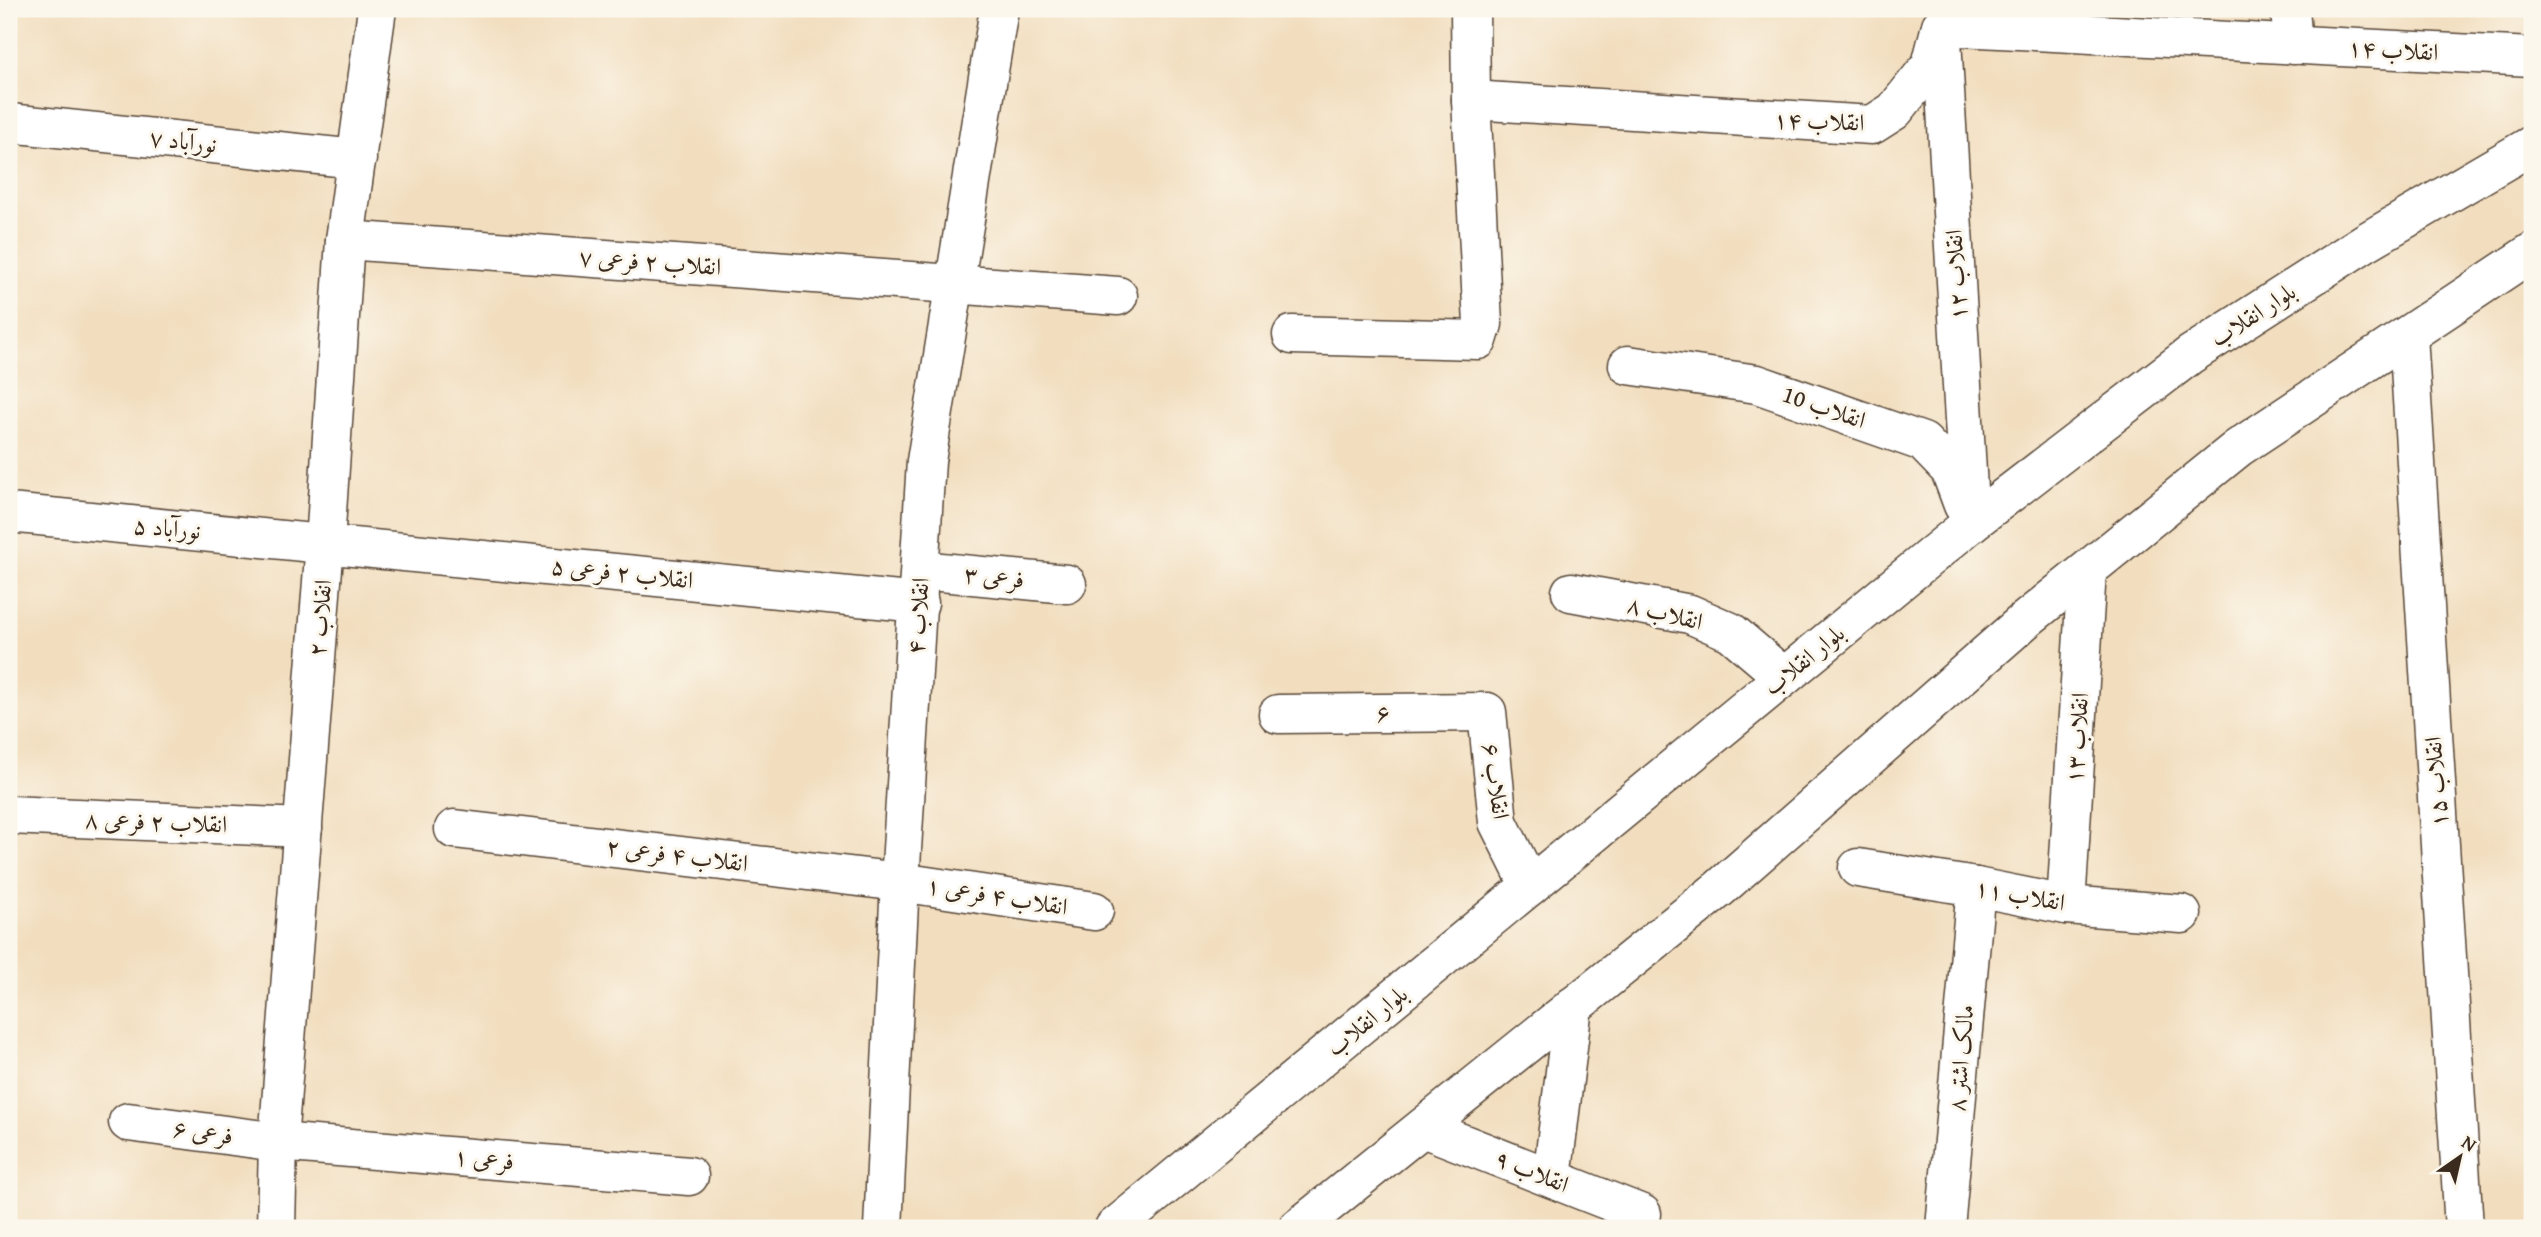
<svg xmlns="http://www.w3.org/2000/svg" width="2541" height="1237" font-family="'Gentium Book Plus',Amiri,serif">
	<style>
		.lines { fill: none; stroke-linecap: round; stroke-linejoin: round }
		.minor-casing { stroke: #564536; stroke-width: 41 }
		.major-casing { stroke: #564536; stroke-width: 41 }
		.minor { stroke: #fff; stroke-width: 38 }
		.major { stroke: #fff; stroke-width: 38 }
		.labels { text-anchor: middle; stroke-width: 6; stroke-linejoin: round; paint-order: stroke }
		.street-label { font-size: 24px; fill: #3b2a1e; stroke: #fbf7ec }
	</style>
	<rect width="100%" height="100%" fill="#fbf7ec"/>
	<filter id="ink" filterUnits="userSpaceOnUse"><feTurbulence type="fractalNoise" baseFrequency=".0143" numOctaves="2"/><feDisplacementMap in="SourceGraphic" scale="14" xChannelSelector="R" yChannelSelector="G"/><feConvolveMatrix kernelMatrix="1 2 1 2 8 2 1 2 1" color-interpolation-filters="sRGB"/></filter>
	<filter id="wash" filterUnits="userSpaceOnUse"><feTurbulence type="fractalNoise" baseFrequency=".00686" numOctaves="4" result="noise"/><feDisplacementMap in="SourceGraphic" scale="28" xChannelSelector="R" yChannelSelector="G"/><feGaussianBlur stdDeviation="1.57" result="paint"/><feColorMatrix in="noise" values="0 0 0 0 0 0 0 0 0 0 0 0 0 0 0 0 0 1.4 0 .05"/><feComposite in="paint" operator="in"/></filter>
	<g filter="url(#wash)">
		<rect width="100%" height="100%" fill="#f2debf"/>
	</g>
	<g filter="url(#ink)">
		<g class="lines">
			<g class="minor-casing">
				<g id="minor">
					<path d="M2290,9L2293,45"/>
					<path d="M1941,26L2532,57"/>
					<path d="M1942,39L1970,524"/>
					<path d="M1471,100L1872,125L1894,111L1931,65L1941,26"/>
					<path d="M9,123L357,159"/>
					<path d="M345,240L1118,296"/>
					<path d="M1292,335L1478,340L1483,324L1471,100L1470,9"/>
					<path d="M2408,335L2464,1228"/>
					<path d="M1628,365L1757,384L1923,442L1950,470L1963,505"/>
					<path d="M9,513L919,603"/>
					<path d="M920,570L1067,584"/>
					<path d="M1571,592L1690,614L1731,632L1784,677"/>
					<path d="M1278,714L1487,712L1498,822L1530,886"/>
					<path d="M9,815L303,828"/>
					<path d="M454,829L900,882L1094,911"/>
					<path d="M1858,868L1976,887L2066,905L2182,914"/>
					<path d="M2066,905L2087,571"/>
					<path d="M128,1122L278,1142L689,1176"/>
					<path d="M1423,1128L1642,1214"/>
					<path d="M1552,1178L1573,1006"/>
					<path d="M276,1228L278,1142L325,543L345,240L377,9"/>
					<path d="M883,1228L900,882L926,461L999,9"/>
					<path d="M1945,1228L1976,887"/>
				</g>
			</g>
			<g class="major-casing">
				<g id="major">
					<path d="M1114,1228L1970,524L2190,355L2366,242L2532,145"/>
					<path d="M1298,1228L1719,889L2023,622L2238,448L2532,252"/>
				</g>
			</g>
			<use href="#minor" class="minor"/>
			<use href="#major" class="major"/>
		</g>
	</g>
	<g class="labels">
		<g class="street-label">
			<text transform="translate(2393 50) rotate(3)" y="8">انقلاب ۱۴</text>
			<text transform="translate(1819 121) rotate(2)" y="8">انقلاب ۱۴</text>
			<text transform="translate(183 141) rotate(6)" y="8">نورآباد ۷</text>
			<text transform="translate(650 262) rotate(4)" y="8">انقلاب ۲ فرعی ۷</text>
			<text transform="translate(1956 275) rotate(-93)" y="8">انقلاب ۱۲</text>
			<text transform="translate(2253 315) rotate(-33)" y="8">بلوار انقلاب</text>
			<text transform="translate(1824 407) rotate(19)" y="8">انقلاب 10</text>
			<text transform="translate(167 528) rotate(5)" y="8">نورآباد ۵</text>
			<text transform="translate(622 573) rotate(6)" y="8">انقلاب ۲ فرعی ۵</text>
			<text transform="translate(994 577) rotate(6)" y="8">فرعی ۳</text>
			<text transform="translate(1665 613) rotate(14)" y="8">انقلاب ۸</text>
			<text transform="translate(918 616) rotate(-86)" y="8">انقلاب ۴</text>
			<text transform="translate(320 618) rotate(-85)" y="8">انقلاب ۲</text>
			<text transform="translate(1804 660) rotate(-39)" y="8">بلوار انقلاب</text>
			<text transform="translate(1383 713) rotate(-1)" y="8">۶</text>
			<text transform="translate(2077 738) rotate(-86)" y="8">انقلاب ۱۳</text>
			<text transform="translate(1496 781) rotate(82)" y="8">انقلاب ۶</text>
			<text transform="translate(2436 782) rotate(-94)" y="8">انقلاب ۱۵</text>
			<text transform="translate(156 822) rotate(2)" y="8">انقلاب ۲ فرعی ۸</text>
			<text transform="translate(677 855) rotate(7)" y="8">انقلاب ۴ فرعی ۲</text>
			<text transform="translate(2020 895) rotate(10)" y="8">انقلاب ۱۱</text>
			<text transform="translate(997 896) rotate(9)" y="8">انقلاب ۴ فرعی ۱</text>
			<text transform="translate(1367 1021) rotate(-39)" y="8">بلوار انقلاب</text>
			<text transform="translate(1961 1058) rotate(-85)" y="8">مالک اشتر ۸</text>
			<text transform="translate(203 1132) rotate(8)" y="8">فرعی ۶</text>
			<text transform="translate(484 1159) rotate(5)" y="8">فرعی ۱</text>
			<text transform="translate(1532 1171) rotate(22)" y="8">انقلاب ۹</text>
		</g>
	</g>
	<rect width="2541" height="1237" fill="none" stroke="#fbf7ec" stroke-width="35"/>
	<g transform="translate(2460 1157) rotate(34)" stroke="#fbf7ec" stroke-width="5" paint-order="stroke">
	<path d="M0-5L12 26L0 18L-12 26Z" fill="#3b2a1e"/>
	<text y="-10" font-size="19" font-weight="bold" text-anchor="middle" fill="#3b2a1e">N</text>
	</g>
</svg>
